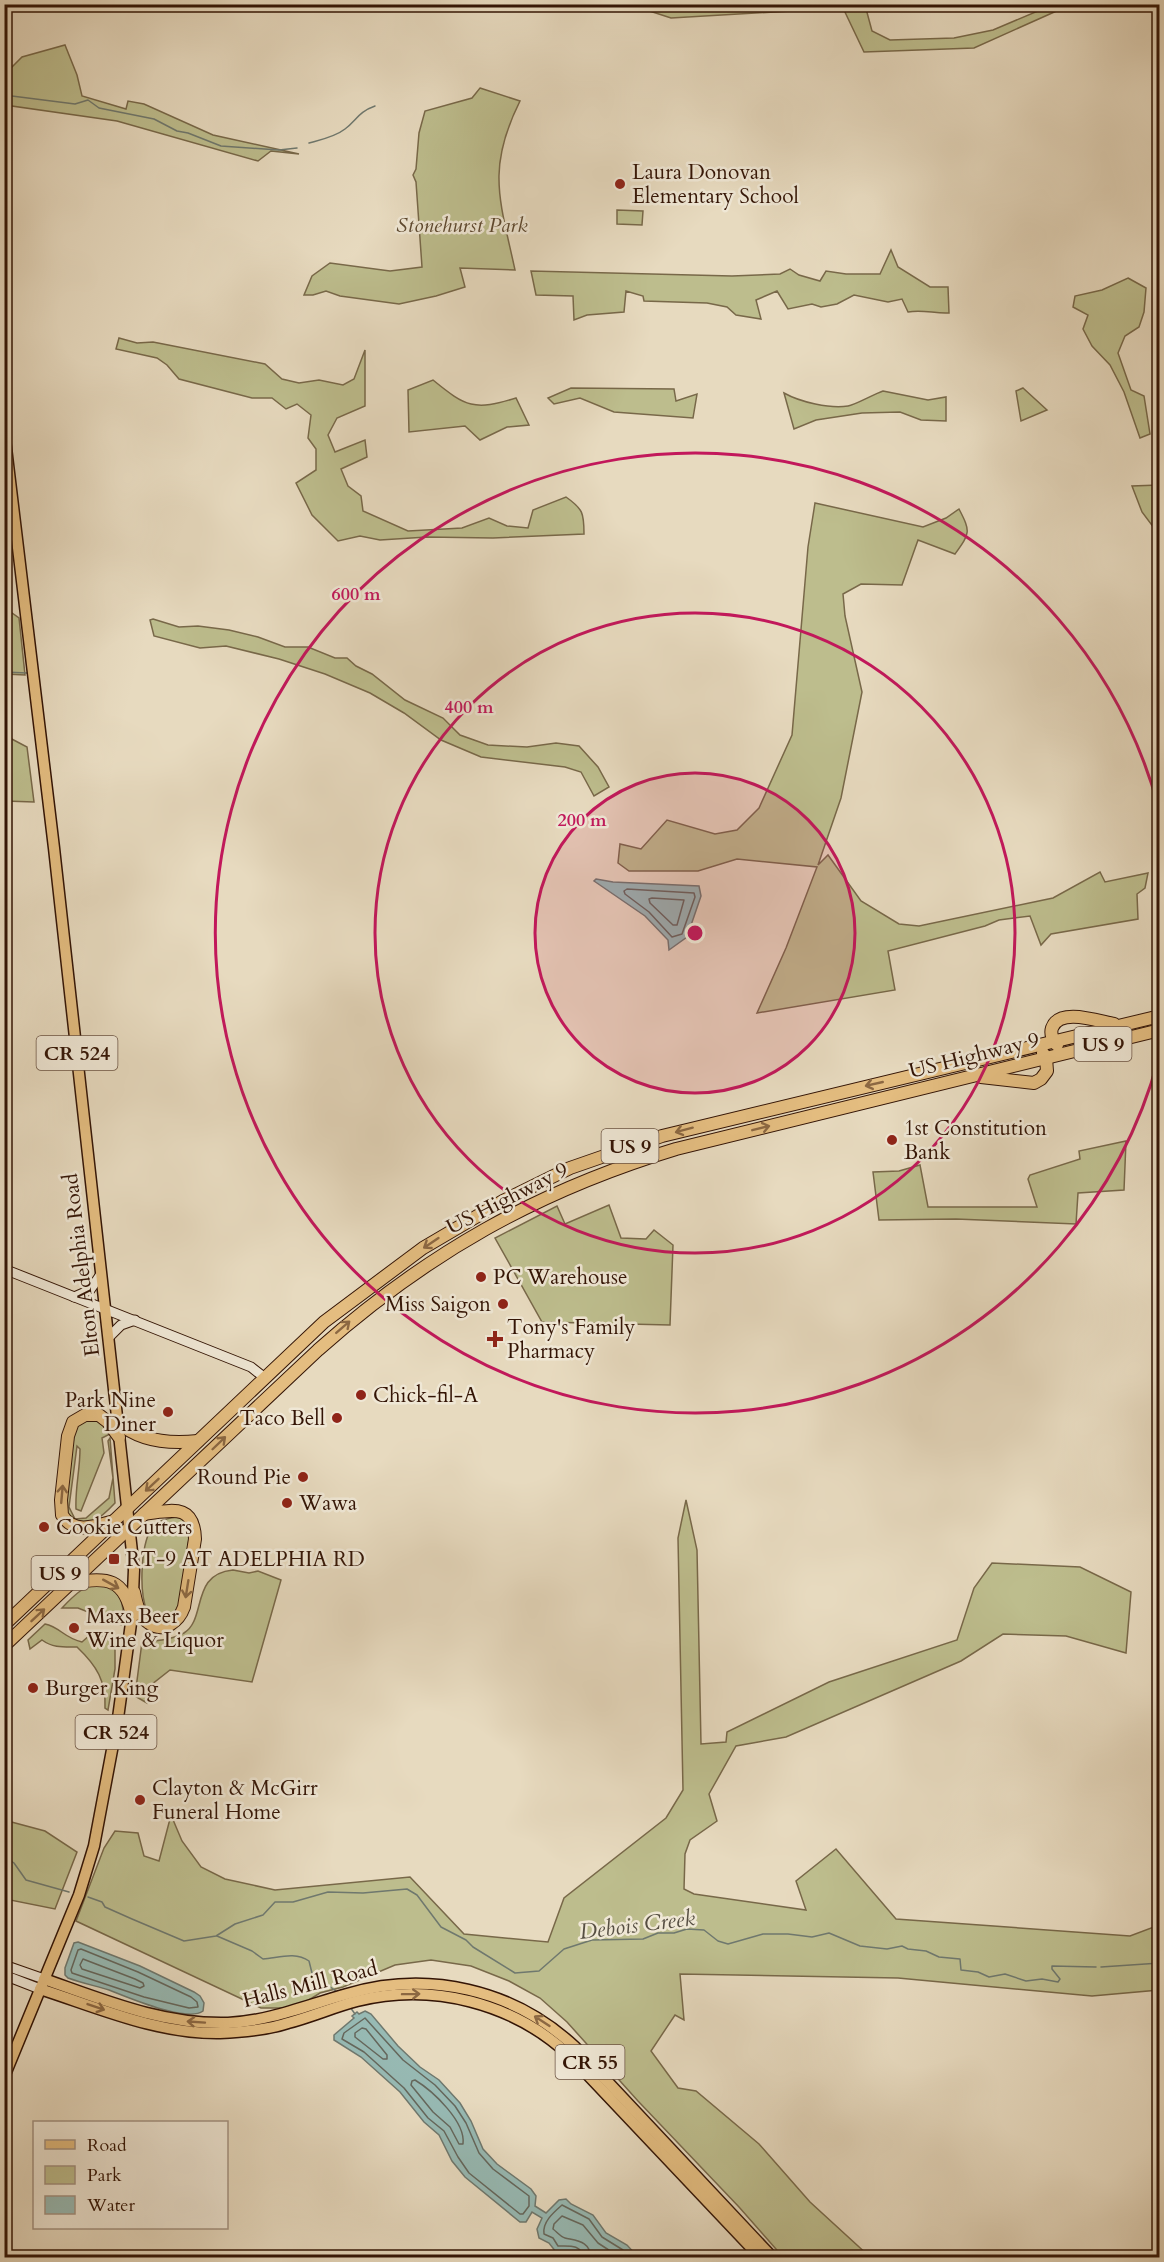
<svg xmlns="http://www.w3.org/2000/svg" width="1164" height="2262" font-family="Cardo,serif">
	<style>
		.green { fill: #bdbd8d; stroke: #786849; stroke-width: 1.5 }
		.water { fill: #97bab4; stroke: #6f786e; stroke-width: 1.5 }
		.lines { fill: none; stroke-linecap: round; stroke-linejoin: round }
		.shore { stroke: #65675c; stroke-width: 1.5 }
		.stream { stroke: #6f786e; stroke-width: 1.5 }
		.secondary-casing { stroke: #331405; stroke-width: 11 }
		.primary-casing { stroke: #331405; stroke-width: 13 }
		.highway-casing { stroke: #331405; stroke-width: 14 }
		.secondary { stroke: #efe7d5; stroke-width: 9 }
		.primary { stroke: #e4bd80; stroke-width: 10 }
		.highway { stroke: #e4bd80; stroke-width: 12 }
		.oneway { stroke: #8c6842 }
		.ring { fill: none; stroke: #c2185b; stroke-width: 3 }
		.poi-dot { fill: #8f2418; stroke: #efe7d5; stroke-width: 2 }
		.labels { text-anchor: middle; stroke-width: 5; stroke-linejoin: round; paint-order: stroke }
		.shield { fill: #efe7d5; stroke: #6b5343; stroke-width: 1.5 }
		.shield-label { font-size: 20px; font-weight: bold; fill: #331405 }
		.poi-label { font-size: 21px; fill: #331405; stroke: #efe7d5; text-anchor: start }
		.park-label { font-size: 21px; font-style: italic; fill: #5c472e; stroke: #efe7d5 }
		.street-label { font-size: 21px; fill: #331405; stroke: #efe7d5 }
		.water-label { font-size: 22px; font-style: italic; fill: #564e42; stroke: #efe7d5 }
		.centre { fill: #c2185b; stroke: #efe7d5; stroke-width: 3 }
		.ring-label { font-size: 18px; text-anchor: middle; font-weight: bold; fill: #c2185b; stroke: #efe7d5; stroke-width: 5; stroke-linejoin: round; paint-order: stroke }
	</style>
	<rect width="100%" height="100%" fill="#e7dabf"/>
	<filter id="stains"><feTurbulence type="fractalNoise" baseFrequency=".00333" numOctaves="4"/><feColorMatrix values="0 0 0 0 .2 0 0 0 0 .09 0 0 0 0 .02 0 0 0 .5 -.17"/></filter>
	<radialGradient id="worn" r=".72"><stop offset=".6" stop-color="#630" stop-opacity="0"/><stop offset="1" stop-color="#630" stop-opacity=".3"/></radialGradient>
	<g class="green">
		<path d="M679,5L693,8L720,4L865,5L872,31L890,40L954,38L993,30L1052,5H1070L974,48L864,52L843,8L671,18L631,5Z"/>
		<path d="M65,45L77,75L82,96L126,109L128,101L144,104L213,135L299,154L271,151L258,161L117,121L5,105V74L22,57Z"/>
		<path d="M480,88L520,101C486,169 500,200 515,270L460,268L465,287L436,296L399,304L340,296L326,291L313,295H304L312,276L330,263L390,271L422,267L416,182L413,175L416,169L419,133L425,111L472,98Z"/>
		<path d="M617,210L643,211L642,225L617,224Z"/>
		<path d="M891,250L898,267L930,287H948L949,313C935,314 923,309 908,312L902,299L888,302L854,295L837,304L821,307L812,304L788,309L777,291L756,300L761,319L736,315L727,307L707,303L644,301L643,296L626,291L624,312L587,315L574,320L573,296L536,295L531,271L732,276L780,274L790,269L799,275L820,281L826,271L846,274H880Z"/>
		<path d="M1128,278L1146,288L1144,312L1139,327L1125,336L1118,353L1131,390L1144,396L1150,434L1140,438L1124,392L1110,365L1092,346L1083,329L1088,315L1073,307L1075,296L1102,290Z"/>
		<path d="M119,338L137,343L153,342L265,364L282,379L299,383L319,380L343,385L354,379L365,350V406L337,418L328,435L335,452L365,440L367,457L341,469L348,486L361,496L363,511L408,531L462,528L489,518L507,526L528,528L533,510L566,497C583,509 584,513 584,534L493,538L427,537L380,540L360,536L338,541L312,515L296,483L316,470V449L308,438L311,415L297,404L286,409L272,398H252L179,379L167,365L157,358L116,349Z"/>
		<path d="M433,380C466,407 474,411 516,398L529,425L507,427L480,440L465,426L409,432L408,390Z"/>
		<path d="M571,388L674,389L676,401L697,394L693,418L614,412L580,398L554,404L548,398Z"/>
		<path d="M1023,388L1047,410L1021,421L1016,391Z"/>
		<path d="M883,391L928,400L946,397V421L921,420L900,412L862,413L816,420L794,429L784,393C800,402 830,409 848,406C855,405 874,394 883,391Z"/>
		<path d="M1159,485V502L1156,504L1154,528L1142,512L1132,486Z"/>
		<path d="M815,503L923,527L946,518L959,509C971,532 970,533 955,554L918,540L902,585L861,584L843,594L845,616L862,692L841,798L818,865L828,855L861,901L899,924L919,926L1053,898L1100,872L1105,882L1148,873L1145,888L1137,894L1138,919L1051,934L1041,945L1030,916L999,920L985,926L888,951L895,990L757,1013L786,948L817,867L737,859L698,871H629L618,863L620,844L641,849L667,820L715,834L737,830L759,808L792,735L808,547Z"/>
		<path d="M5,608L19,618L25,675L5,674Z"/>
		<path d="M153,619L179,627L198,626L229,630L258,637L285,647H308L335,658H347L356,666L372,674L405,700L443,718L460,735L488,745L527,747L556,743L579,746L598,767L609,787L594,796L581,772L565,767L481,757L441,740L404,713L370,693L325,674L279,659L226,646L200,648L154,636L150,620Z"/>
		<path d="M8,737L27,747L34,802L5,801L4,762Z"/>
		<path d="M1126,1141L1124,1190L1078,1193L1076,1224L956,1219L879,1220L873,1172L899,1171L920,1165L928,1207H1037L1028,1179L1030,1175L1080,1159L1079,1151Z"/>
		<path d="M609,1205L621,1238L646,1239L654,1230L673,1245L670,1325L542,1322L495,1238L557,1206L565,1224Z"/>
		<path d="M88,1418L103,1422L110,1434L102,1438L104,1453L81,1511L76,1509C75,1488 80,1470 80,1449L77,1446L69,1507L75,1519L86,1518L109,1498L113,1478L108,1441L110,1438L115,1503C100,1519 87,1531 67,1515L64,1501L74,1428Z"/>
		<path d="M686,1500L697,1550L701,1744L726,1742L727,1732L829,1682L957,1640L974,1588L992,1563L1080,1567L1131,1592L1126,1653L1066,1636L1003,1634L961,1661L786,1737L736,1746L709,1794L717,1821L690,1840L685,1854L684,1889L694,1894L806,1910L796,1881L836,1849L896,1919L1130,1936L1159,1925V1990L1092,1996L898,1978L680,1974L684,2020L675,2015L651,2051L678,2088L696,2091L759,2144L810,2202L870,2257H783L739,2207L638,2101L567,2022L540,1998L509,1981L471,1966L431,1960L395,1965L343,1987L320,1993L304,2003L285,2008H261L76,1921L104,1848L115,1831L138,1833L144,1856L159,1861L171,1815L182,1841L201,1867L225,1879L275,1890L410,1877L464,1934L548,1942L564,1898L666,1818L683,1790L678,1538Z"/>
		<path d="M181,1516L191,1524L179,1612L169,1619L157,1621C153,1618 149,1615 147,1611C139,1592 140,1541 154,1525C160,1519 173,1518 181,1516Z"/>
		<path d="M233,1570L249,1573L258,1571L281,1580L252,1682L170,1670L151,1685L147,1703L135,1696L142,1642C156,1641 171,1640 184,1633C207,1619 190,1574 233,1570Z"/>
		<path d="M103,1581L120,1595L123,1609L121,1625L78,1608H62C75,1594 85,1585 103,1581Z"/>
		<path d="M45,1624C60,1627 64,1638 82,1642L91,1634L115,1639V1669L108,1710L105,1708C106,1681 97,1666 77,1647C63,1647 53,1648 42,1640L30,1649L28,1640Z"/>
		<path d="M4,1820L45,1831L77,1852L55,1909L5,1899Z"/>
	</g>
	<g class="water">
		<path d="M596,879L613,882L699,886L701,896L687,937L669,950L668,940L645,916L594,881Z"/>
		<path d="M78,1942L140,1966L194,1992L200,1996L204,2003L203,2011C187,2023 127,1997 109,1990C96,1986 82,1983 68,1978L65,1975V1968L74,1943Z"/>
		<path d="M365,2011L371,2014L398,2046L420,2067L439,2080L460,2103L471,2121L483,2149L497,2164L531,2189L536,2196L535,2206L546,2213L559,2200L566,2199L571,2204L593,2215L606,2233L627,2245L638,2257H580L572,2252H556L549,2243L539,2238L537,2229L542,2218L532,2212L526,2222H520L465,2177L452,2161L439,2135L424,2122L400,2092L361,2057L334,2040V2035L354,2018L352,2016L357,2012L359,2014Z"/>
	</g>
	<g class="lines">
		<g class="shore">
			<path d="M627,889L694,893L695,897L682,934L672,937L649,912L625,894L624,891Z"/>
			<path d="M652,898L684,900L677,925H673L650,903L649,899Z"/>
			<path d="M81,1949L138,1972L191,1997L197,2002L198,2007L189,2008L144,1997L72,1973L71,1970L78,1950Z"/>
			<path d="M83,1959L135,1979L143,1983L144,1986L140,1988L82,1969L80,1965Z"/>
			<path d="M365,2018L403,2060L435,2085L455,2106L466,2123L479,2153L493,2169L529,2196V2206L523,2214H520L469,2173L458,2157L444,2131L428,2118L404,2088L364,2052L342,2039L344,2033Z"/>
			<path d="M362,2028L366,2029L387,2055V2059H383L355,2037V2033Z"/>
			<path d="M412,2081L415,2080C433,2091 466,2122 463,2144H459L450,2127L433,2112L411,2085Z"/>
			<path d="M583,2258C582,2244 569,2246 558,2246L553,2238L544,2234C542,2222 554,2212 562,2205L589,2219L602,2237L623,2250L631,2258"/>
			<path d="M591,2258C590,2241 578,2241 565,2238C561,2237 557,2232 553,2229L554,2224L562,2216L583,2225L598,2243L621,2258"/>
		</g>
		<g class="stream">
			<path d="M4,95L75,104L88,100L99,108L154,119L177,131L188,133L221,146L279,150L297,148"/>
			<path d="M309,143C320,140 335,137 345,129C357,120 358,112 375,106"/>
			<path d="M4,672L27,673"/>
			<path d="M4,1856L14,1863L26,1880L69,1892"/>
			<path d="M88,1897L102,1902L105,1907L132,1919L184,1941L216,1936L235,1924L263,1915L275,1902H293L328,1892L363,1893L407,1889L417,1895L441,1927L466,1940L473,1947L515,1973L539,1971L564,1949L592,1940L643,1939L658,1933H674L687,1929L704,1930L718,1941L728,1944L763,1934H788L812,1937L829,1933L860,1946L887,1949L902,1946L908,1949L926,1951L939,1957L960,1959L961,1970L978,1972L989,1977L1005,1974L1026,1981L1042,1979L1058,1982L1060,1979L1052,1969V1966L1096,1967"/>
			<path d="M217,1936L252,1951L263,1959C278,1958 295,1951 309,1961L312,1973L337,1992"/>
			<path d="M1101,1967L1160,1963"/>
			<path d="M350,2007L355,2014"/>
		</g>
		<g class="secondary-casing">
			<g id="secondary">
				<path d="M4,1269L251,1367L265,1378"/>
				<path d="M74,1297L90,1290L101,1274"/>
				<path d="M109,1337L121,1325L135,1320"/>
				<path d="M4,1965L44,1979"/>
				<path d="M4,1975L40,1989"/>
			</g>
		</g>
		<g class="primary-casing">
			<g id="primary">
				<path d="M4,431L54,848L134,1570L132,1616L118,1718L94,1846L79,1895L4,2077"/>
				<path d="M44,1979C104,2000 163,2025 228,2023C270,2021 307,2005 347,1994C428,1970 513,1989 575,2047L773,2258"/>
				<path d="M40,1989C99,2008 157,2034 220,2033C243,2032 267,2030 288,2023C311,2017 334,2007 357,2001C432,1982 513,2003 569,2055L761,2258"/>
			</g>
		</g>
		<g class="highway-casing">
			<g id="highway">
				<path d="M1057,1045C1053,1041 1050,1034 1052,1028C1059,1007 1098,1021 1114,1024"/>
				<path d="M981,1077L1034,1083L1041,1079L1047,1071L1046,1058L1043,1053"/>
				<path d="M118,1422C140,1442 170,1444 198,1441"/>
				<path d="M114,1521C96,1526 74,1535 62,1515L61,1500L68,1436L73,1422L85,1415H99L108,1422L119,1437"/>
				<path d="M73,1583C107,1576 125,1579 132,1616"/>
				<path d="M134,1592C136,1602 139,1617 149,1623C164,1634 179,1621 184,1607L195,1539C194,1502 170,1511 144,1514"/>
				<path d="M4,1625L324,1322L423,1248L503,1201L570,1168L662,1136L1160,1016"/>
				<path d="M4,1646L318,1350C426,1254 537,1191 676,1149L1160,1030"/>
			</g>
		</g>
		<use href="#secondary" class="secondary"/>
		<use href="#primary" class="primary"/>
		<use href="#highway" class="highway"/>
	</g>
	<defs><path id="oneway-shaft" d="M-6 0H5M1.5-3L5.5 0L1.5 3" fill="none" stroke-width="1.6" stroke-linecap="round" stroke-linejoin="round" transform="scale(1.5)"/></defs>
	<g class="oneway">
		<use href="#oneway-shaft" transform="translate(874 1084) rotate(167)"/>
		<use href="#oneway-shaft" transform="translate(761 1128) rotate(-14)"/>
		<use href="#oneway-shaft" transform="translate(684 1130) rotate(165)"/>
		<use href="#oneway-shaft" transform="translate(431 1243) rotate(146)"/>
		<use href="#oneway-shaft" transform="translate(343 1327) rotate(-41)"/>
		<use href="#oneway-shaft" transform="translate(219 1443) rotate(-44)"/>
		<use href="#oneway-shaft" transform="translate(152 1485) rotate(137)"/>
		<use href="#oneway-shaft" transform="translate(62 1494) rotate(-85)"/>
		<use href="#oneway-shaft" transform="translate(111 1584) rotate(29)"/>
		<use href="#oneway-shaft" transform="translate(187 1589) rotate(99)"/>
		<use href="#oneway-shaft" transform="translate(38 1615) rotate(-43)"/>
		<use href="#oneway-shaft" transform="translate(411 1994) rotate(-1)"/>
		<use href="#oneway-shaft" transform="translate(96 2007) rotate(19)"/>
		<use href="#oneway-shaft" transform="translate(542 2021) rotate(-147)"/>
		<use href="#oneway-shaft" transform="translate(196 2022) rotate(-176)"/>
	</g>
	<circle cx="695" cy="933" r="160" fill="#c2185b" fill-opacity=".12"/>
	<g class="ring">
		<circle cx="695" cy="933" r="160"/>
		<circle cx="695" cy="933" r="320"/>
		<path d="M1159 1057A480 480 0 1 1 1159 809"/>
	</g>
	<g class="poi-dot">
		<circle cx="620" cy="184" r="6"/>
		<circle cx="892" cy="1140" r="6"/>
		<circle cx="481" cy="1277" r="6"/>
		<circle cx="503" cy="1304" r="6"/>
		<path d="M492 1330h6v6h6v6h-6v6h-6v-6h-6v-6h6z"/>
		<circle cx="361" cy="1395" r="6"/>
		<circle cx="168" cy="1412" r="6"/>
		<circle cx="337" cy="1418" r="6"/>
		<circle cx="303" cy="1477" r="6"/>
		<circle cx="287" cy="1503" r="6"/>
		<circle cx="44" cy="1527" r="6"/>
		<rect x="108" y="1553" width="12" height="12" rx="3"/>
		<circle cx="74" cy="1628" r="6"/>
		<circle cx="33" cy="1688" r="6"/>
		<circle cx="140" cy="1800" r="6"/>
	</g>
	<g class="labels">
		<g class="shield">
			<rect x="1074.5" y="1027" width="57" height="34" rx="4.5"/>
			<rect x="36.5" y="1036" width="81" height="34" rx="4.5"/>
			<rect x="601.5" y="1129" width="57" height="34" rx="4.5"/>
			<rect x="31.5" y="1556" width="57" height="34" rx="4.5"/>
			<rect x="75.5" y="1715" width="81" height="34" rx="4.5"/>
			<rect x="555.5" y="2045" width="69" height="34" rx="4.5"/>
		</g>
		<g class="shield-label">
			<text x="1103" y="1051">US 9</text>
			<text x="77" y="1060">CR 524</text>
			<text x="630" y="1153">US 9</text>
			<text x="60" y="1580">US 9</text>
			<text x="116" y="1739">CR 524</text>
			<text x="590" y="2069">CR 55</text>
		</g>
		<g class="poi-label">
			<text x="632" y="179">Laura Donovan<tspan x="632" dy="24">Elementary School</tspan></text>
			<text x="904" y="1135">1st Constitution<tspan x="904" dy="24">Bank</tspan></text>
			<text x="493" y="1284">PC Warehouse</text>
			<text x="491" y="1311" text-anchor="end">Miss Saigon</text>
			<text x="507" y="1334">Tony's Family<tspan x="507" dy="24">Pharmacy</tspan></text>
			<text x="373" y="1402">Chick-fil-A</text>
			<text x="156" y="1407" text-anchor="end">Park Nine<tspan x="156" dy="24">Diner</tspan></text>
			<text x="325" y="1425" text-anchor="end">Taco Bell</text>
			<text x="291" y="1484" text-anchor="end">Round Pie</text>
			<text x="299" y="1510">Wawa</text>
			<text x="56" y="1534">Cookie Cutters</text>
			<text x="126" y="1566">RT-9 AT ADELPHIA RD</text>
			<text x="86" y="1623">Maxs Beer<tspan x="86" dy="24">Wine &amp; Liquor</tspan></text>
			<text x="45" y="1695">Burger King</text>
			<text x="152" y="1795">Clayton &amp; McGirr<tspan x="152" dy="24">Funeral Home</tspan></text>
		</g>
		<g class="park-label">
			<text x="462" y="232">Stonehurst Park</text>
		</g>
		<g class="street-label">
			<text transform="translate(974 1055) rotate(-14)" y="7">US Highway 9</text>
			<text transform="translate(507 1198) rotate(-27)" y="7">US Highway 9</text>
			<text transform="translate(81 1265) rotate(-97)" y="7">Elton Adelphia Road</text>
			<text transform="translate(310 1984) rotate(-14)" y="7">Halls Mill Road</text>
		</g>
		<g class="water-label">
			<text transform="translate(637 1924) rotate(-7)" y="8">Debois Creek</text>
		</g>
	</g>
	<circle cx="695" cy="933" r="9" class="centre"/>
	<g class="ring-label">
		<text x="356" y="600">600 m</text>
		<text x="469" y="713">400 m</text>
		<text x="582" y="826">200 m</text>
	</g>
	<rect width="1164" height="2262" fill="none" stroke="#e7dabf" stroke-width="24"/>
	<rect x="6" y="6" width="1152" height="2250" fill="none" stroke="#331405" stroke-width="3"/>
	<rect x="12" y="12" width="1140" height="2238" fill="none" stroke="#331405" stroke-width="1.5"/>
	<rect x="33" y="2121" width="195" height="108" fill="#efe7d5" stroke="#a49382" stroke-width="1.5"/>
	<rect x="45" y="2140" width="30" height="9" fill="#e4bd80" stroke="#a49382" stroke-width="1.5"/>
	<text x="87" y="2151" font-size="18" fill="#331405">Road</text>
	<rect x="45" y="2166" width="30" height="18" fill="#bdbd8d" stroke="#a49382" stroke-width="1.5"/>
	<text x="87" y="2181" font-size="18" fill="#331405">Park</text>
	<rect x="45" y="2196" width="30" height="18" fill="#97bab4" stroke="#a49382" stroke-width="1.5"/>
	<text x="87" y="2211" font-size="18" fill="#331405">Water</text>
	<rect width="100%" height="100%" filter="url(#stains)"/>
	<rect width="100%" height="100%" fill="url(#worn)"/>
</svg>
